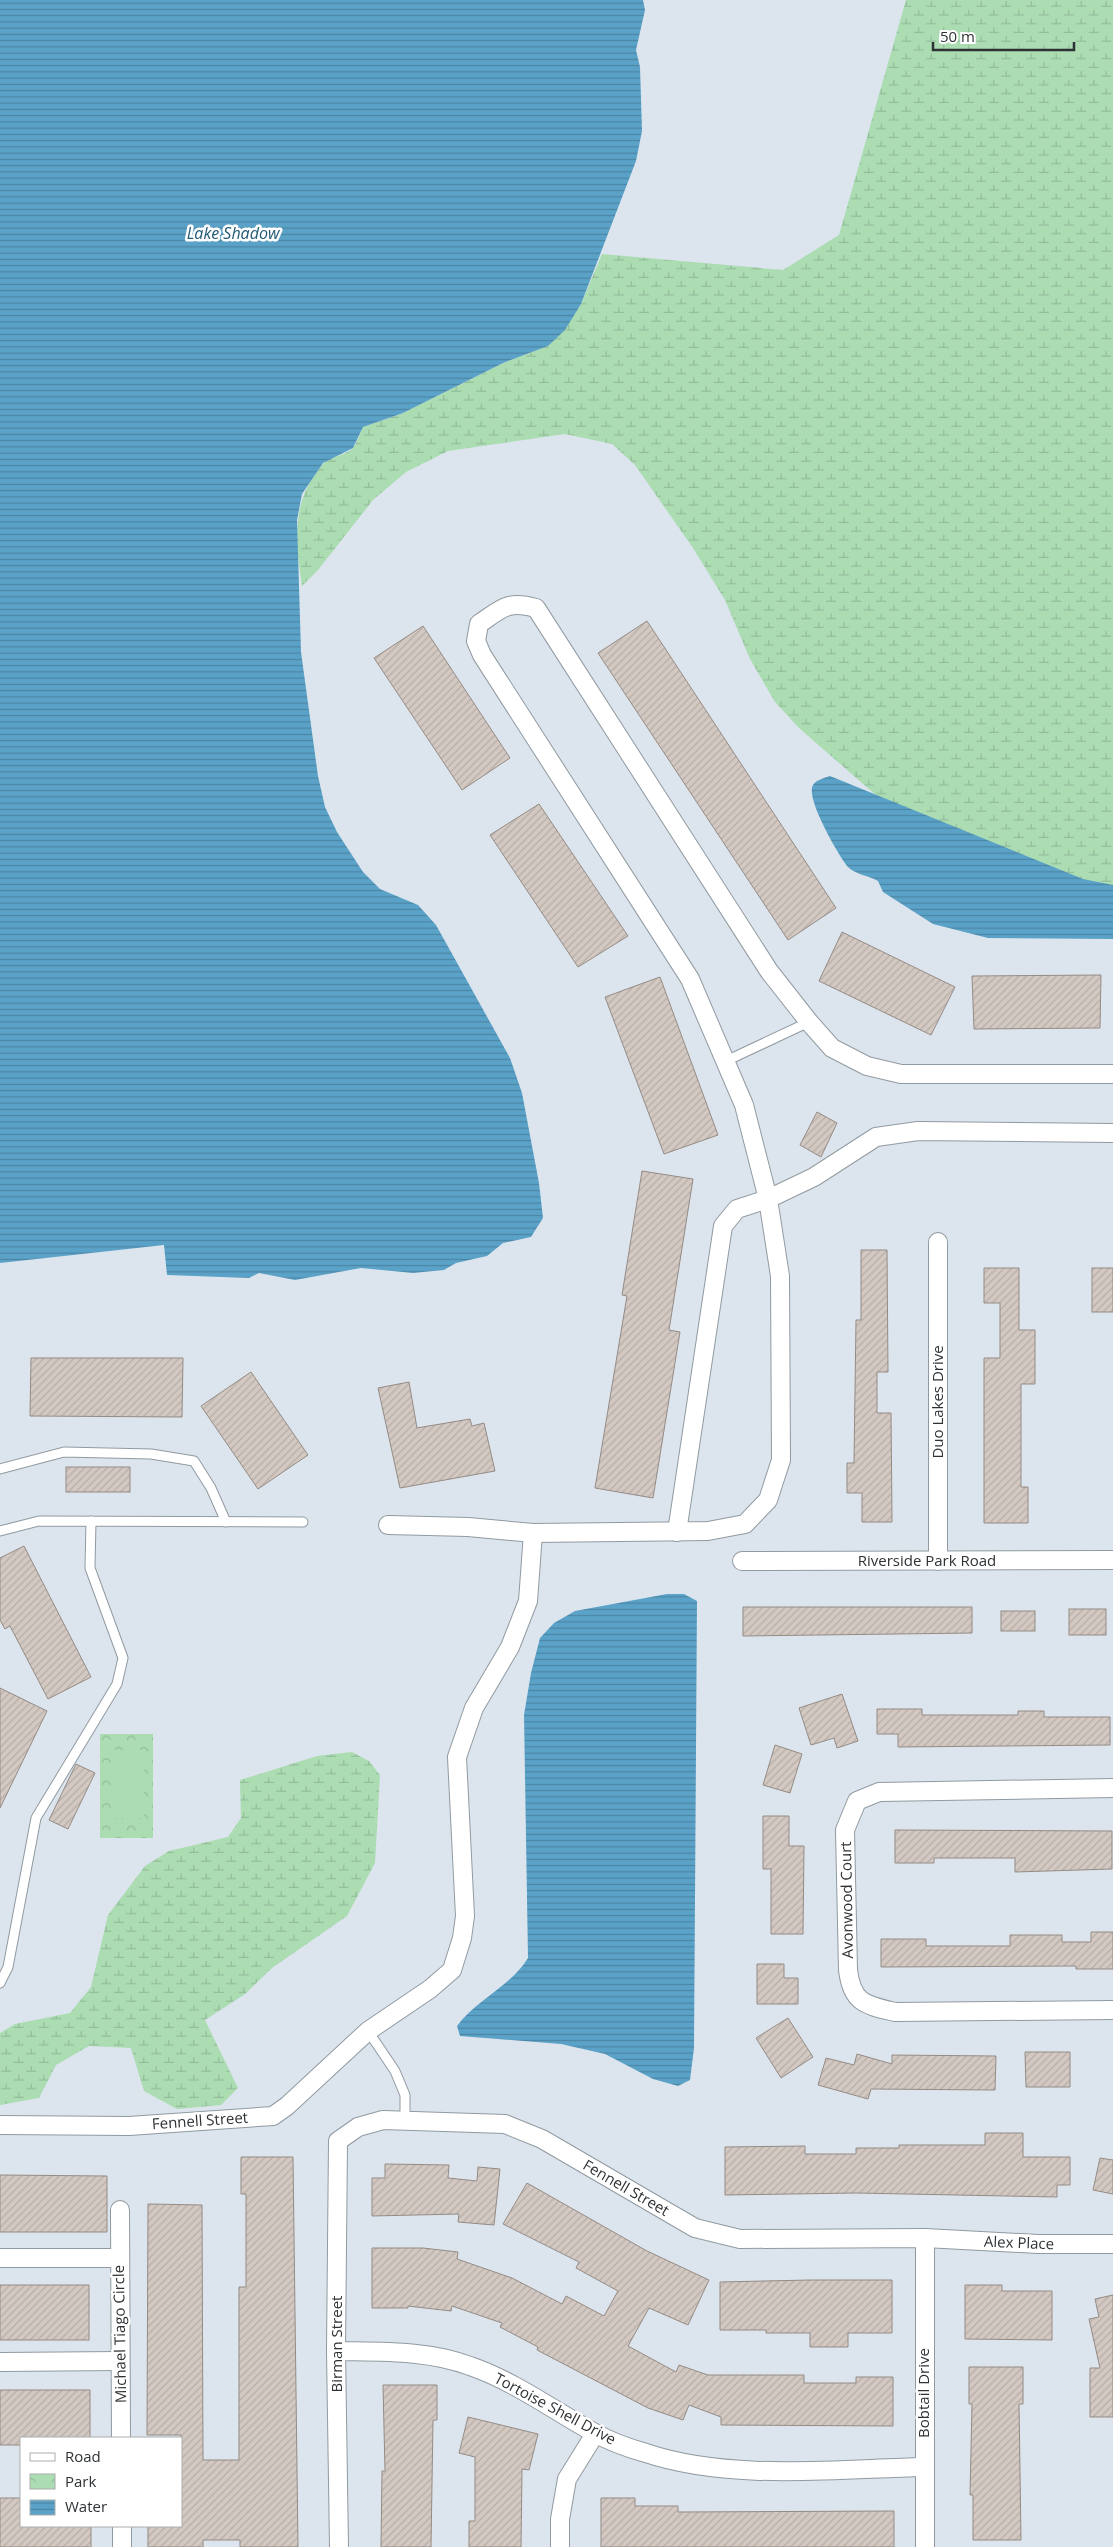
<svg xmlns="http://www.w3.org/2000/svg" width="1113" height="2547" font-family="'Open Sans',sans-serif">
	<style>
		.wetland { fill: url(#wetland-marsh) }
		.park { fill: url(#park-crowns) }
		.garden { fill: #abdcb2 }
		.water { fill: url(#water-rules) }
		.building { fill: url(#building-hatch); stroke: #958b85 }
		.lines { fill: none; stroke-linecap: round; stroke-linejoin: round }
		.lane-casing { stroke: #919aa1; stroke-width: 11 }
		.street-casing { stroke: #919aa1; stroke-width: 20 }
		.lane { stroke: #fff; stroke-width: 9 }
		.street { stroke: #fff; stroke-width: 18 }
		.labels { text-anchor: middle; stroke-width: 5; stroke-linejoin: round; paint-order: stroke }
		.street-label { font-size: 15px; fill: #2e3235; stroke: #fff }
		.water-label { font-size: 16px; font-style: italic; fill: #225975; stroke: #fff }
	</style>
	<defs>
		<pattern id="wetland-marsh" width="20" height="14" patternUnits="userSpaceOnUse" patternTransform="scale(1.25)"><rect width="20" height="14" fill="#abdcb2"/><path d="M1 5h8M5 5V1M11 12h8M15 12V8" fill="none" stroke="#93bd9a"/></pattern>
		<pattern id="park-crowns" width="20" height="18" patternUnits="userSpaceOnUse" patternTransform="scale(1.25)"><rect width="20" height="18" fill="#abdcb2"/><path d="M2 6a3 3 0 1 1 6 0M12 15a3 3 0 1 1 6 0" fill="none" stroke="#93bd9a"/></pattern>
		<pattern id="water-rules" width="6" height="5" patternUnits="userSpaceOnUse" patternTransform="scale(1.25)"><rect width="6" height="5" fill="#5ba2c9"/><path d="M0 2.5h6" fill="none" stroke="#4c85a4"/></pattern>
		<pattern id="building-hatch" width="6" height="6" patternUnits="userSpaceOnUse" patternTransform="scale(1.25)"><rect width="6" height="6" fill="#d3c9c2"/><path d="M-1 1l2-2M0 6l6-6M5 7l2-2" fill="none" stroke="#b5ada7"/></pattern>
	</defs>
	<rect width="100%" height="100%" fill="#dce5ed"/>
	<g class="wetland">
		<path d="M906,0H1113V919L878,797L799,728L775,702L750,659L725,600L693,548L635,465L612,444L565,434L448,451L406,472L373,500L318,570L302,586C295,542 291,501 322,465C330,456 345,456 353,448C357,443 360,433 363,427L403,413L503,363L548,346L581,304L602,254L783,270L839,235Z"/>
		<path d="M352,1752L369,1761L380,1775L375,1863L347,1916L272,1968L245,1994L205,2020L238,2088L221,2105L177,2109L144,2091L131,2048L89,2046L56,2065L39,2098L0,2105V2033L15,2024L70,2013L91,1987L108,1915L145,1866L169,1851L228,1837L241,1818L240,1780L317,1756Z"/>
	</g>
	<rect class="park" x="100" y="1734" width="53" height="104"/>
	<rect class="garden" x="113" y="1750" width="31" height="68"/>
	<g class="water">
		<path d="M0,0H643L645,10L636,50L640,67L642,131L636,161L581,304L565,330L548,346L503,363L403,413L363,427L353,448L323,463L302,494L297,520L301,652L318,776L325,807L337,832L363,872L380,889L418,905L436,925L510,1058L522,1093L539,1183L543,1218L531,1237L503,1243L487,1256L456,1263L444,1270L413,1273L361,1268L295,1280L259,1273L249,1278L167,1275L164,1245L0,1263Z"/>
		<path d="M830,776L1083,879L1113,885V939L988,938L933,924L883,892L878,881C868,875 855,875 847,866C838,854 805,798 813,785C816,780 824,778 830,776Z"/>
		<path d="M667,1594H684L697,1601L694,2048L690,2080L678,2086L653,2079L605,2054L561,2044L460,2036L457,2026C477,1999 510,1987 528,1958L524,1715L531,1673L540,1638L554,1623L575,1611Z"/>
	</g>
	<g class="building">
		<path d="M647,621L836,908L788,940L598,653Z"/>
		<path d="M423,626L510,758L462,790L374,658Z"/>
		<path d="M539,804L628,936L578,967L490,835Z"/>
		<path d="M842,932L955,987L931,1035L819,981Z"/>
		<path d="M1101,975L1100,1028L974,1029L972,976Z"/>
		<path d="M660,977L718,1135L664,1154L605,997Z"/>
		<path d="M817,1112L837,1123L821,1157L800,1145Z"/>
		<path d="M642,1171L693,1179L669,1330L680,1332L653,1498L595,1488L627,1296L622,1295Z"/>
		<path d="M861,1250H887L888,1372H877V1413H891L892,1522H862V1493H847V1463H854L856,1320H861Z"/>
		<path d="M984,1268H1019V1330H1035V1384H1021V1487H1028V1523H984V1358H1000V1303H984Z"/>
		<rect x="1092" y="1268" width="21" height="44"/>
		<path d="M31,1358H183L182,1417L30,1416Z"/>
		<path d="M251,1372L308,1455L258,1489L201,1406Z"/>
		<path d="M409,1382L417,1428L470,1419L472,1426L484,1423L495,1471L400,1488L378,1388Z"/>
		<rect x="66" y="1467" width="64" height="25"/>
		<path d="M24,1546L91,1677L48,1699L10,1626L5,1629L0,1620V1558Z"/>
		<path d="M743,1607H972V1633L743,1636Z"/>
		<rect x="1069" y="1609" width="37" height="26"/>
		<rect x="1001" y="1611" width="34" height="20"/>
		<path d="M0,1688L47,1711L0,1808Z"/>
		<path d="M842,1694L858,1741L837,1748L834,1738L811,1745L799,1708Z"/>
		<path d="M877,1709H922V1715H1018V1711H1044V1717H1110V1745L898,1747V1734H877Z"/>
		<path d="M775,1745L802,1754L790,1793L763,1785Z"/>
		<path d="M76,1764L95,1773L68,1829L49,1820Z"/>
		<path d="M763,1816H789V1846H804L803,1934H771V1869H763Z"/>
		<path d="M895,1830L1112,1831V1869L1015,1872V1858H934V1863H895Z"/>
		<path d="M1091,1932H1113V1969H1076V1966L881,1967V1939H926V1946H1010V1935H1062V1942H1091Z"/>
		<path d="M757,1964H784V1978H798V2004H757Z"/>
		<path d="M788,2018L813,2057L781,2078L756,2038Z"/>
		<path d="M1025,2052H1070V2087H1026Z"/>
		<path d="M857,2054L892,2064V2055L996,2056L995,2090L871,2089L868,2099L818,2085L826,2058L854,2065Z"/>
		<path d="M985,2133H1023V2157H1070V2185H1057V2197L856,2193L725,2195V2147L805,2146V2154H856V2148H899V2145H985Z"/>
		<path d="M241,2157H293L298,2547H240V2540H203V2547H148V2526H181V2435H147L148,2204L202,2205L203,2460H239V2287H246V2194H241Z"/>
		<path d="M1100,2158L1113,2160V2194L1093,2190Z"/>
		<path d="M385,2164L449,2165L448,2178L477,2181L478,2167L500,2169L494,2225L458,2222L459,2214L372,2216V2178H385Z"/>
		<path d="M0,2175L107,2176V2232H0Z"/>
		<path d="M527,2183L647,2251L709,2280L688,2325L649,2308L628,2346L676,2372L679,2365L708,2375H804V2383H856V2377H893V2426L721,2425V2417L689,2405L683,2420L648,2408L537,2350L538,2347L500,2327L502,2323L452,2306L451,2311L408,2306V2308H372V2248H423L458,2252L457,2259L512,2278L562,2304L566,2296L604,2316L618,2291L576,2268L579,2262L503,2224Z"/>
		<path d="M810,2280H892V2333H848V2347H810V2333H766V2330H720V2282Z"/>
		<rect x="0" y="2285" width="89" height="55"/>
		<path d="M965,2285H1002V2291H1052V2340L965,2339Z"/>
		<path d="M1113,2295V2417H1090V2368H1100L1089,2319L1099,2317L1095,2299Z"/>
		<path d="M969,2367H1023V2404H1019L1021,2540H973V2495H970L972,2404H969Z"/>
		<path d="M383,2385H437V2420H433L431,2547H381L382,2471H385Z"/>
		<path d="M0,2390H90V2438H21V2445H0Z"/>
		<path d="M468,2417L538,2434L529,2470L522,2469L521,2547H469V2521H475V2457L459,2453Z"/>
		<path d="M0,2498H21V2526H91V2547H0Z"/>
		<path d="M601,2498H635V2506H678V2512L894,2511V2547H601Z"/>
	</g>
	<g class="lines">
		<g class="lane-casing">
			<g id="lane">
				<path d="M726,1061L809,1022"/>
				<path d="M0,1469L64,1452L151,1454L194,1461L211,1488L226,1522"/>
				<path d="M0,1531L39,1521L303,1522"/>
				<path d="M0,1983L8,1967L36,1818L117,1684L123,1658L90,1568L91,1521"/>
				<path d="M368,2031L395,2071L405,2095V2120"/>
			</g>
		</g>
		<g class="street-casing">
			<g id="street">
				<path d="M388,1525L468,1527L533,1533L708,1531L745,1524L768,1500L781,1460L780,1276L768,1199L744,1105L690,979L482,655L476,641L479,624C502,608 508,600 536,608L769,971L809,1022L832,1048L867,1066L901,1074H1113"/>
				<path d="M677,1532L723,1226L737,1209L768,1199L814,1177L876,1137L918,1131L1113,1133"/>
				<path d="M742,1561L1113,1560"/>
				<path d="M938,1561V1242"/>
				<path d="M1113,1788L879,1792L857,1801L845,1830L848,1970C852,2003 865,2005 895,2012L1113,2010"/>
				<path d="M0,2125L129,2126L273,2116L287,2106L368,2031L430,1989L452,1970L462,1938L465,1916L457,1757L474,1708L510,1647L528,1601L533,1533"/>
				<path d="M120,2210L121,2438"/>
				<path d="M0,2258H120"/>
				<path d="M336,2351C381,2352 428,2350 470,2366C514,2381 553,2410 593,2432C609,2441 628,2448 646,2453C729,2481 836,2469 923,2467"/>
				<path d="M0,2362L120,2361"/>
				<path d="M122,2526V2547"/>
				<path d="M339,2547L336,2351L338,2141L358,2127L383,2120L505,2124L542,2139L695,2228L740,2239L925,2238L1038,2244H1113"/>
				<path d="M560,2547V2519L567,2479L595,2434"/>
				<path d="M925,2547V2238"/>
			</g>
		</g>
		<use href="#lane" class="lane"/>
		<use href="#street" class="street"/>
	</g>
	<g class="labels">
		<g class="street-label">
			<text transform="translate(938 1402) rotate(-90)" y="5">Duo Lakes Drive</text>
			<text x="927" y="1566">Riverside Park Road</text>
			<text transform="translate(847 1900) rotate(-91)" y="5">Avonwood Court</text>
			<text transform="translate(200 2121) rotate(-4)" y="5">Fennell Street</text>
			<text transform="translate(626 2188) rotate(30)" y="5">Fennell Street</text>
			<text transform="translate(1019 2243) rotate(2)" y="5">Alex Place</text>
			<text transform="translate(120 2334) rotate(-91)" y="5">Michael Tiago Circle</text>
			<text transform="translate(337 2344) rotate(-90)" y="5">Birman Street</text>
			<text transform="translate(924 2393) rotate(-90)" y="5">Bobtail Drive</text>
			<text transform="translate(555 2409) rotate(28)" y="5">Tortoise Shell Drive</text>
		</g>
		<g class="water-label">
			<text x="233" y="239">Lake Shadow</text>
		</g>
	</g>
	<rect x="20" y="2437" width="162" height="90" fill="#ffffff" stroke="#abadae"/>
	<rect x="30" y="2453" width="25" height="8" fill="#ffffff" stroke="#abadae"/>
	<text x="65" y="2462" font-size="15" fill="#2e3235">Road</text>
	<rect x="30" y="2474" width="25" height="15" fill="url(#park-crowns)" stroke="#abadae"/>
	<text x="65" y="2487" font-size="15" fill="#2e3235">Park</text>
	<rect x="30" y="2500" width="25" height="15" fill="url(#water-rules)" stroke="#abadae"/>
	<text x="65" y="2512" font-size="15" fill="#2e3235">Water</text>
	<path d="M933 42v8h141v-8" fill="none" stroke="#2e3235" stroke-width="2.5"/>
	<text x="940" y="42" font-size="15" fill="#2e3235" stroke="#ffffff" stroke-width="4" paint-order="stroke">50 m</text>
</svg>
